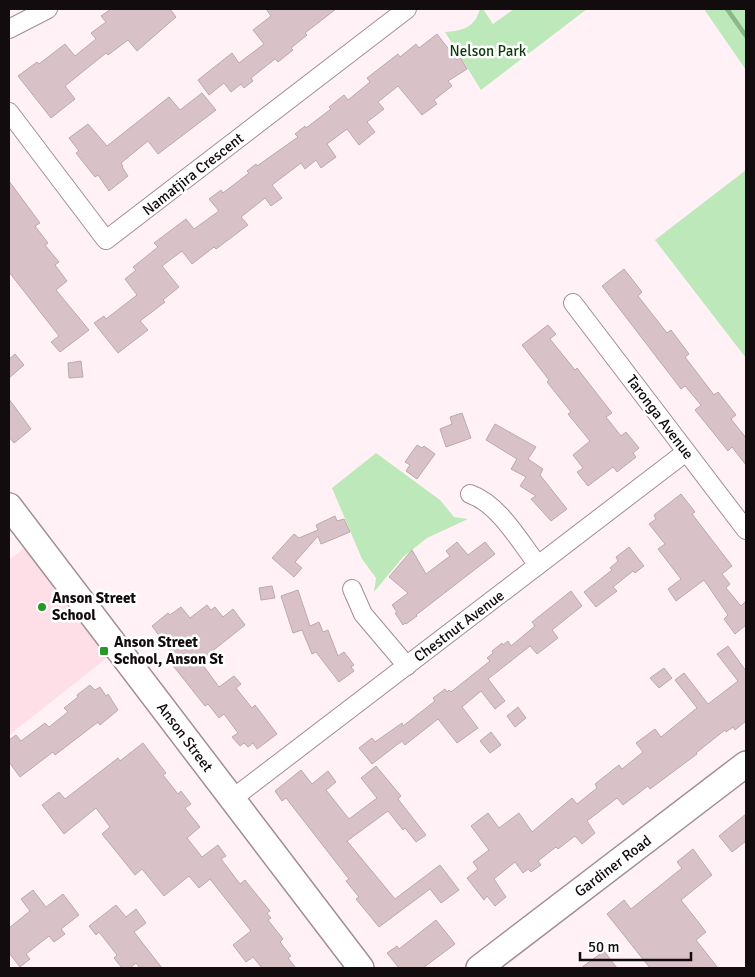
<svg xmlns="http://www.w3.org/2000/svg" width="755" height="977" font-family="Signika,sans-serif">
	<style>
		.built { fill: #fedfe7 }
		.green { fill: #bde8ba }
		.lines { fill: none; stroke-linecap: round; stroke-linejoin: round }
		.stream { stroke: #8cb789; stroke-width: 4.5 }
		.building { fill: #d8c2c7; stroke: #bda8ad }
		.street-casing { stroke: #a28e93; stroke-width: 20 }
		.secondary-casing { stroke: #a28e93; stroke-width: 28 }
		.street { stroke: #fff; stroke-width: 18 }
		.secondary { stroke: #fff; stroke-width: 25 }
		.poi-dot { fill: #259827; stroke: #fff; stroke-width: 2 }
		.labels { text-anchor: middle; stroke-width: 5; stroke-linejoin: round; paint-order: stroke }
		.park-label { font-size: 15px; fill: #0b390b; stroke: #fff }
		.street-label { font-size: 15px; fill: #130c0e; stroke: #fff }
		.poi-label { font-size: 15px; font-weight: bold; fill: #130c0e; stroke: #fff; text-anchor: start }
	</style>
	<rect width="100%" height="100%" fill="#fff1f5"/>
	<path class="built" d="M27,546L112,654L9,735V560Z"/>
	<g class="green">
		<path d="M480,9H483L493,24L514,9H587L481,90L445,32C463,31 475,27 480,9Z"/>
		<path d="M704,9H746V70Z"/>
		<path d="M746,170V358L655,240Z"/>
		<path d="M376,453L440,500L454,517L468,519L427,538L403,557L374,592L376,578L362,559L332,488Z"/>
	</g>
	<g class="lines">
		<path class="stream" d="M727,9L746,36"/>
	</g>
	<g class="building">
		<path d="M111,9H170L176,17L137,51L128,40L108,55L106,53L65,86L75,99L51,118L18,76L37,62L39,64L65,44L75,56L96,39L91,33L106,22L101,16Z"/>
		<path d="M266,9H336L305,33L307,35L291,48L293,50L278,62L275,59L251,78L253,81L244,88L241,84L231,92L224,83L209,95L198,80L232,53L239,63L264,44L253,30L271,16Z"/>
		<path d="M437,34L457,60L460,57L467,69L448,81L452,86L434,100L437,104L422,115L398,86L378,102L384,109L367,122L375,132L359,145L347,129L327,144L336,157L321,168L316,160L305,169L301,163L272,185L282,198L271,206L265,198L241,217L248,225L216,249L214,247L192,264L182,251L162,266L179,287L163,300L165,302L140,321L148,330L118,353L94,323L104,316L106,319L137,295L125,279L136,270L133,267L158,247L154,243L186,219L194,229L219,211L209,199L221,190L223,193L249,173L247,171L256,164L257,166L298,137L295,134L305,126L306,128L331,109L329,107L344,95L348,100L370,82L367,78L398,54L400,57L416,44L419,48Z"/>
		<path d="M202,93L216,110L158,154L148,141L121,163L123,166L122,167L128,176L109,191L98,175L95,177L76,153L79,151L69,138L88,124L107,146L169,97L180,110Z"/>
		<path d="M9,181L40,223L35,226L48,243L45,245L59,262L55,265L67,281L56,290L89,330L60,352L51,342L59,336L9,272Z"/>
		<path d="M624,269L642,292L638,296L667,333L671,330L689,354L685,357L714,395L718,392L736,415L731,419L746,438V465L732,447L728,451L695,410L701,405L685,386L681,389L602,286Z"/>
		<path d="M548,325L556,334L550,339L575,370L577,368L612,413L606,417L621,436L626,432L639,448L633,453L636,457L617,472L613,467L588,486L577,472L583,468L573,455L590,441L568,414L571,412L547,382L549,380L522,345Z"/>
		<path d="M15,354L24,365L9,378V359Z"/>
		<path d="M81,361L83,377L69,378L68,363Z"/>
		<path d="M9,399L31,429L14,443L9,437Z"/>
		<path d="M462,413L471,438L446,447L440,429L452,424L450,417Z"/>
		<path d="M495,424L536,447L528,459L543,469L540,475L567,509L551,521L531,499L536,496L520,486L526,477L511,469L517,459L486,440Z"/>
		<path d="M417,445L422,448L424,446L435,454L417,479L406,471L410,465L405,462Z"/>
		<path d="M681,494L695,512L692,514L732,566L722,574L730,584L726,588L741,606L746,601V625L735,634L724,619L728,615L704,580L676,601L668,589L681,579L658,549L665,544L649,524L656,519L654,515Z"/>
		<path d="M335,516L337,521L344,519L350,532L321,544L318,536L295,562L302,568L294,577L272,558L294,534L299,538L318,530L316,525Z"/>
		<path d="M457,542L468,555L485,542L495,554L416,615L417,616L406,624L405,623L403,625L395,613L397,612L392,605L408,593L389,577L412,550L426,574L450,556L446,551Z"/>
		<path d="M629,547L644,566L635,573L633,571L613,587L617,591L596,607L584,592L612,570L610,568L618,561L616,557Z"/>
		<path d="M272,586L275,598L261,600L259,588Z"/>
		<path d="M298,590L310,626L319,622L323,632L328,630L338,656L344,652L354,665L351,667L354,671L339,682L316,652L312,654L302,630L293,633L281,596Z"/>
		<path d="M571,591L582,606L552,630L558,638L537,654L530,646L488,679L505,701L495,709L481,691L462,707L478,728L457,743L438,719L405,745L402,741L372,764L359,748L372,738L375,742L402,723L403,726L435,701L433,698L445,689L447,692L449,690L451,692L490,661L487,658L493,653L492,651L502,643L503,645L508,641L511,646L535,626L532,622Z"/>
		<path d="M207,605L211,610L215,607L223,617L233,609L245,625L200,661L219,687L234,676L241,684L236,688L252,708L255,705L277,734L257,749L253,743L248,747L244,743L240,746L232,737L238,733L224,714L219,718L208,704L205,706L167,658L173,654L152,626L168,613L170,615L181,607L190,618Z"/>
		<path d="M728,646L746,671V721L735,730L733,727L726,732L725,730L696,753L697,754L650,789L648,786L623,805L617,798L587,821L595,833L582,844L575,836L558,849L556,847L538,861L541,865L531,872L528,869L523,873L515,862L494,879L506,897L495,906L487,896L484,900L467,878L478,869L473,862L489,850L471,826L488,813L499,828L519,813L532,832L572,798L577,804L597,788L595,784L619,765L622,769L643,752L636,743L655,729L661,737L697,708L675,680L684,673L708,704L738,681L717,654Z"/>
		<path d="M664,668L672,678L659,688L650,678Z"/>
		<path d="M90,685L95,690L100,687L106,696L108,694L118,710L100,725L98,722L55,755L53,752L20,777L9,762V740L16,735L21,741L45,723L49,727L68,712L64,708L78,697L77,695Z"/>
		<path d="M518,707L526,718L515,727L507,716Z"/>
		<path d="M491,732L501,745L490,753L480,741Z"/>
		<path d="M143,743L166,773L163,775L178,794L181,791L191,804L185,808L200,827L187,838L202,857L218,845L226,856L221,859L240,884L245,880L248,884L270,911L267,913L271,918L268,920L283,939L280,942L291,956L288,958L296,968H262L253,957L246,962L233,945L251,931L210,879L199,888L189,876L164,896L142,869L135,875L102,834L110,827L96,808L64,834L42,805L59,792L65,799L118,758L120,761Z"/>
		<path d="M376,766L401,796L398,799L426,835L416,842L405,828L403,830L388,811L347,841L395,899L440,865L459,890L441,903L430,889L379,927L356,899L359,897L346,881L349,879L286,798L282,801L275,791L301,770L312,784L328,771L336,782L326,790L349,819L377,798L361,778Z"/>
		<path d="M746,814V841L732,852L719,836Z"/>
		<path d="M693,849L712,875L681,900L706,932L696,940L718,968H650L607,914L624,900L631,909L682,868L677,862Z"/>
		<path d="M33,890L46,907L63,894L79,915L61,929L65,934L54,942L49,936L26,954L30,959L20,967L9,953V928L30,911L21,899Z"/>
		<path d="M116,905L126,917L136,909L146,923L134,932L162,968H140L136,963L130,968H122L114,958L117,955L99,932L96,935L89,926Z"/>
		<path d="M436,920L455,944L423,968H399L387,953L397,946L399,949Z"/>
		<path d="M604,951L617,968H581Z"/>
	</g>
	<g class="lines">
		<g class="street-casing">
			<g id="street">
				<path d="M9,29L48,9"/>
				<path d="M9,112L106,240L407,9"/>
				<path d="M573,303L746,530"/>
				<path d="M470,494C499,504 520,542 538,565"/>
				<path d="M352,589L363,614L407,666"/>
				<path d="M232,799L686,452"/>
			</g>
		</g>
		<g class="secondary-casing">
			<g id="secondary">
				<path d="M9,506L361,968"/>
				<path d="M479,968L746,764"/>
			</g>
		</g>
		<use href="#street" class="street"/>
		<use href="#secondary" class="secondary"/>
	</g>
	<g class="poi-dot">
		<circle cx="42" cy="607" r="5"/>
		<rect x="99" y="646" width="10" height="10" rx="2.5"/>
	</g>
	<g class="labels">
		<g class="park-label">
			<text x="488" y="56">Nelson Park</text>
		</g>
		<g class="street-label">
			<text transform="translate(193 174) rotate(-38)" y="5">Namatjira Crescent</text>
			<text transform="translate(660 417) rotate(53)" y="5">Taronga Avenue</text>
			<text transform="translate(459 626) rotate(-37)" y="5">Chestnut Avenue</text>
			<text transform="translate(185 737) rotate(53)" y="5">Anson Street</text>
			<text transform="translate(613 866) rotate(-37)" y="5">Gardiner Road</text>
		</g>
		<g class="poi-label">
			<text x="52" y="603">Anson Street<tspan x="52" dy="17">School</tspan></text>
			<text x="114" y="647">Anson Street<tspan x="114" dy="17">School, Anson St</tspan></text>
		</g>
	</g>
	<rect width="755" height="977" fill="none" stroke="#130c0e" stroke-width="20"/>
	<path d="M580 952v8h111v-8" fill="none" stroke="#130c0e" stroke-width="2.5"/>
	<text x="588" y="952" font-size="15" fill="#130c0e" stroke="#ffffff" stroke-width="4" paint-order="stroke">50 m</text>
</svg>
